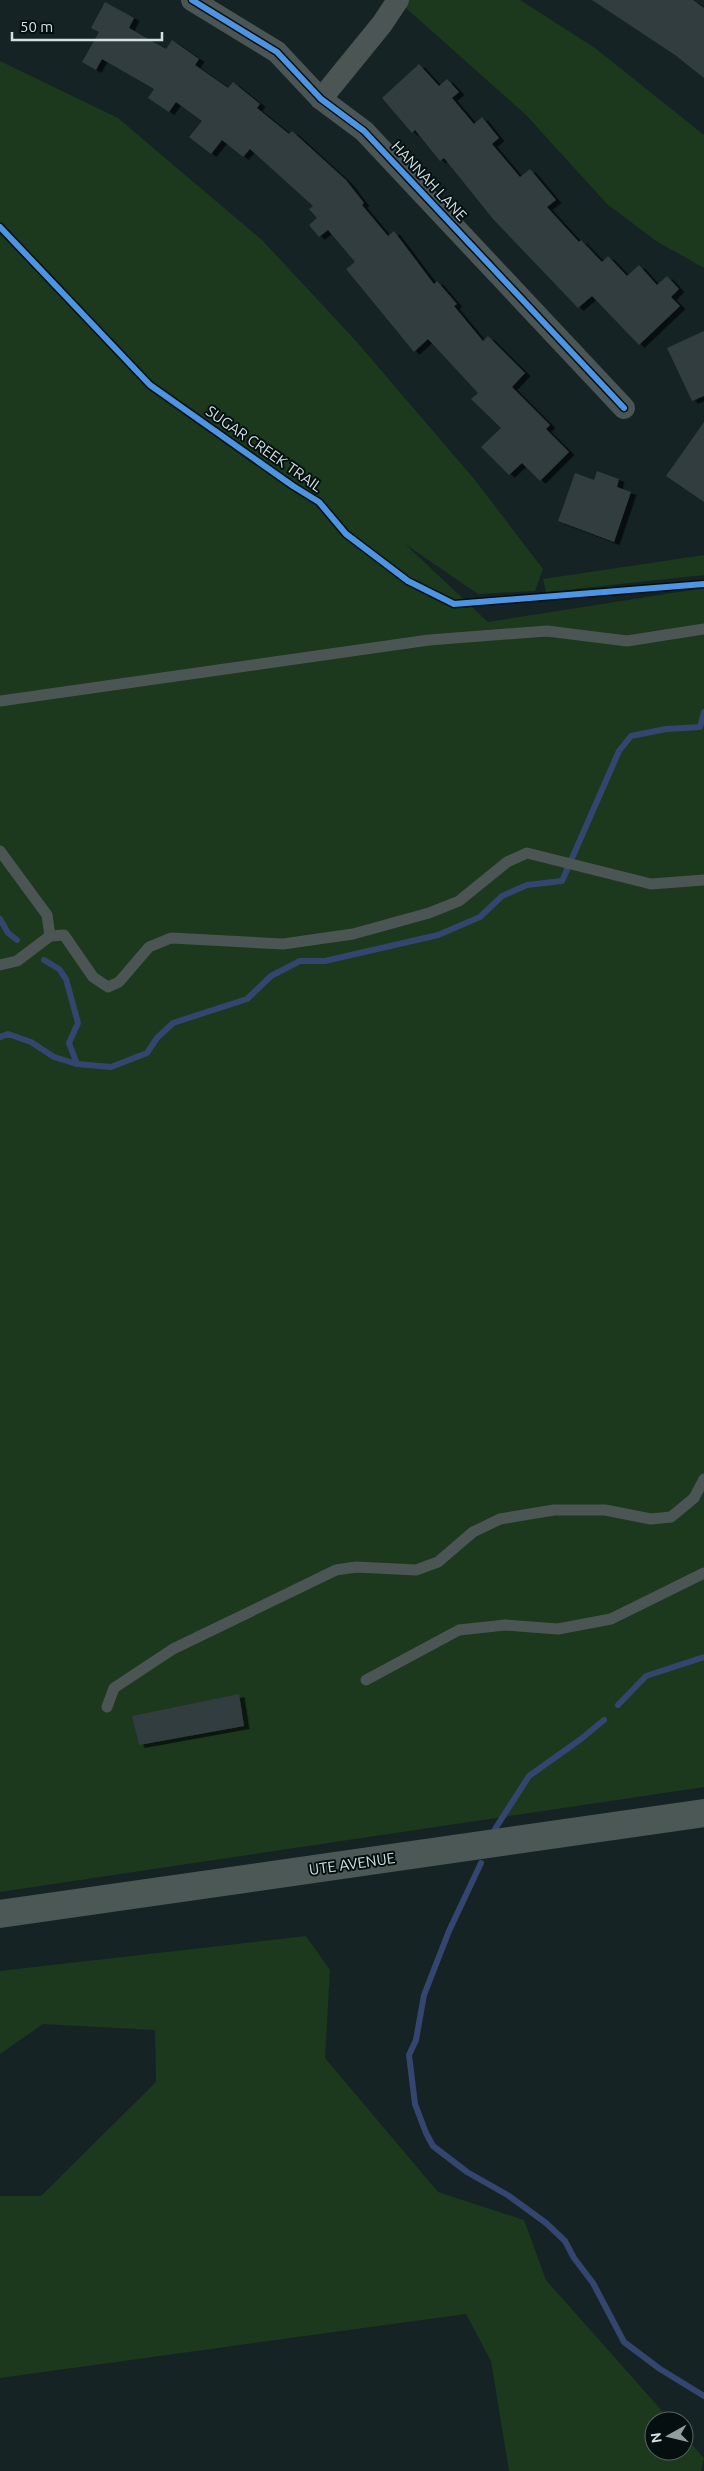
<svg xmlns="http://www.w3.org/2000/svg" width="704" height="2471" font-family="Ubuntu,sans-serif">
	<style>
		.green { fill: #1c381d }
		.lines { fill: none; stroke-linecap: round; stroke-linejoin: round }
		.stream { stroke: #344670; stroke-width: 6 }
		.building { fill: #323c3f; filter: url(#shadow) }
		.service { stroke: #4b5554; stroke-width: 11 }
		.minor { stroke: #4b5554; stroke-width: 22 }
		.secondary { stroke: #4b5855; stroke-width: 28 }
		.cycleway-casing { stroke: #050f10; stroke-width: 9 }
		.cycleway { stroke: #4d94e3; stroke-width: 6 }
		.labels { text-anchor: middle; stroke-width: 4; stroke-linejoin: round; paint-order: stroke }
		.street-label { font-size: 15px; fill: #d3e1e2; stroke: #050f10 }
	</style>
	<defs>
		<filter id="shadow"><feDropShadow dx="5.5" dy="3" stdDeviation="0" flood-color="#0009"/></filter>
	</defs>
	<rect width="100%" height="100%" fill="#152325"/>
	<g class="green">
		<path d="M397,0H520L595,48L704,135V268L656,241L607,204L526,115Z"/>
		<path d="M0,61L118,118L263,241L356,341L475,480L543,569L535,591L478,594L405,544L488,622L704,588V1787L0,1892Z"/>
		<path d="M704,555V575L546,592L543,579Z"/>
		<path d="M306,1936L330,1970L325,2058L438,2192L524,2220L546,2280L671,2421H654V2451H684V2436L704,2458L701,2471H509L491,2361L466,2314L0,2378V2196H41L156,2082L155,2030L43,2024L0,2054V1971Z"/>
	</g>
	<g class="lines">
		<g class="stream">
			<path d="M0,919L8,933L17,940"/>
			<path d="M44,960L59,969L66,979L78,1023L69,1043L77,1064"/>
			<path d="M0,1037L8,1034L31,1042L54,1057L77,1064L111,1067L147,1053L157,1038L173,1023L247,999L271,976L300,961H325L438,935L480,917L502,896L527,885L562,881L619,751L631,736L666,729L700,727L704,712"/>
			<path d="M618,1705L646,1676L704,1657"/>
			<path d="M495,1829L529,1776L581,1739L604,1720"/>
			<path d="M481,1863L449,1931L424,1995L416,2040L409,2055L415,2104L426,2133L433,2146L467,2172L509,2196L546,2223L565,2241L574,2258L593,2283L624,2342L660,2369L704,2396"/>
		</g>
	</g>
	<g class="building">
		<path d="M592,0H693L704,8V78L675,55Z"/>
		<path d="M105,2L134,18L129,28L166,49L172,40L199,59L195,65L228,88L233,82L260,104L257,108L289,134L292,131L346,180L364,203L362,205L388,236L394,231L434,284L437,281L457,304L454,306L483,341L488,336L525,373L512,387L550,425L546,429L569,452L540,481L522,463L509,475L481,447L501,428L471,399L478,393L428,339L414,352L346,269L355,262L328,230L319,237L309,225L317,218L309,209L313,206L250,149L243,157L222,140L211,154L189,137L202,121L176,102L169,112L148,98L154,89L102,59L96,70L82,62L99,32L91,28Z"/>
		<path d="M419,64L439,86L447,79L459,92L452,98L474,124L482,117L499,138L492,144L520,177L530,169L556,200L547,207L579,242L581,240L602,262L608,256L627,276L639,265L657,285L667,276L679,289L671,297L680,306L639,345L592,296L578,308L493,219L444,158L440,161L415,130L412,133L382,98Z"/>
		<path d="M704,331V396L692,401L667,348Z"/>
		<path d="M704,422V502L666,476Z"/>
		<path d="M597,471L619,479L617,487L631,492L614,542L558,521L575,473L594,480Z"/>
		<path d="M239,1694L244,1726L139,1745L132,1716Z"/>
	</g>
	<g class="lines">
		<g class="service">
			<path d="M0,701L429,640L547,631L627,641L704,629"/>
			<path d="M0,851L47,915L50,936L17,961L0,965"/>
			<path d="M50,936L64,935L93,977L108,987L119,982L149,947L171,938L283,944L353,934L429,913L459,901L507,862L527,853L651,884L704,880"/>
			<path d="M366,1680L459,1630L505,1625L558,1629L611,1619L704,1573"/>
			<path d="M107,1707L114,1688L173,1649L336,1570L356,1567L416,1570L438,1562L473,1532L500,1519L554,1510H605L651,1519L671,1517L694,1498L704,1479"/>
		</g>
		<g class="minor">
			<path d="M192,0L277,52L321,99L364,131L624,408"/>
			<path d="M321,99L382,24L398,0"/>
		</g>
		<path class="secondary" d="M0,1914L704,1813"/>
		<g class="cycleway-casing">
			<g id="cycleway">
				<path d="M192,0L277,52L321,99L364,131L624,408"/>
				<path d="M0,227L150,385L293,486L319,502L346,534L408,581L454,604L704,584"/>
			</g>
		</g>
		<use href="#cycleway" class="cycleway"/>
	</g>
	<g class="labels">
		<g class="street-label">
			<text transform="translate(429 181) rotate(47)" y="5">HANNAH LANE</text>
			<text transform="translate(264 449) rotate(35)" y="5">SUGAR CREEK TRAIL</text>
			<text transform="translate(352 1864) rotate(-8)" y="5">UTE AVENUE</text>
		</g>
	</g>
	<g transform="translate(669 2436) rotate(262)"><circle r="24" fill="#050f10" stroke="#576364"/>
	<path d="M0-4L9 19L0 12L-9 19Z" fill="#909ea0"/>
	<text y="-8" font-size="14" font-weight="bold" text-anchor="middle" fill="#d3e1e2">N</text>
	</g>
	<path d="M12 32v8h150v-8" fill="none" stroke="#d3e1e2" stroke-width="2.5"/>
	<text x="20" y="32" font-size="15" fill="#d3e1e2" stroke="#050f10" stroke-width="4" paint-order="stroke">50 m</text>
</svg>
